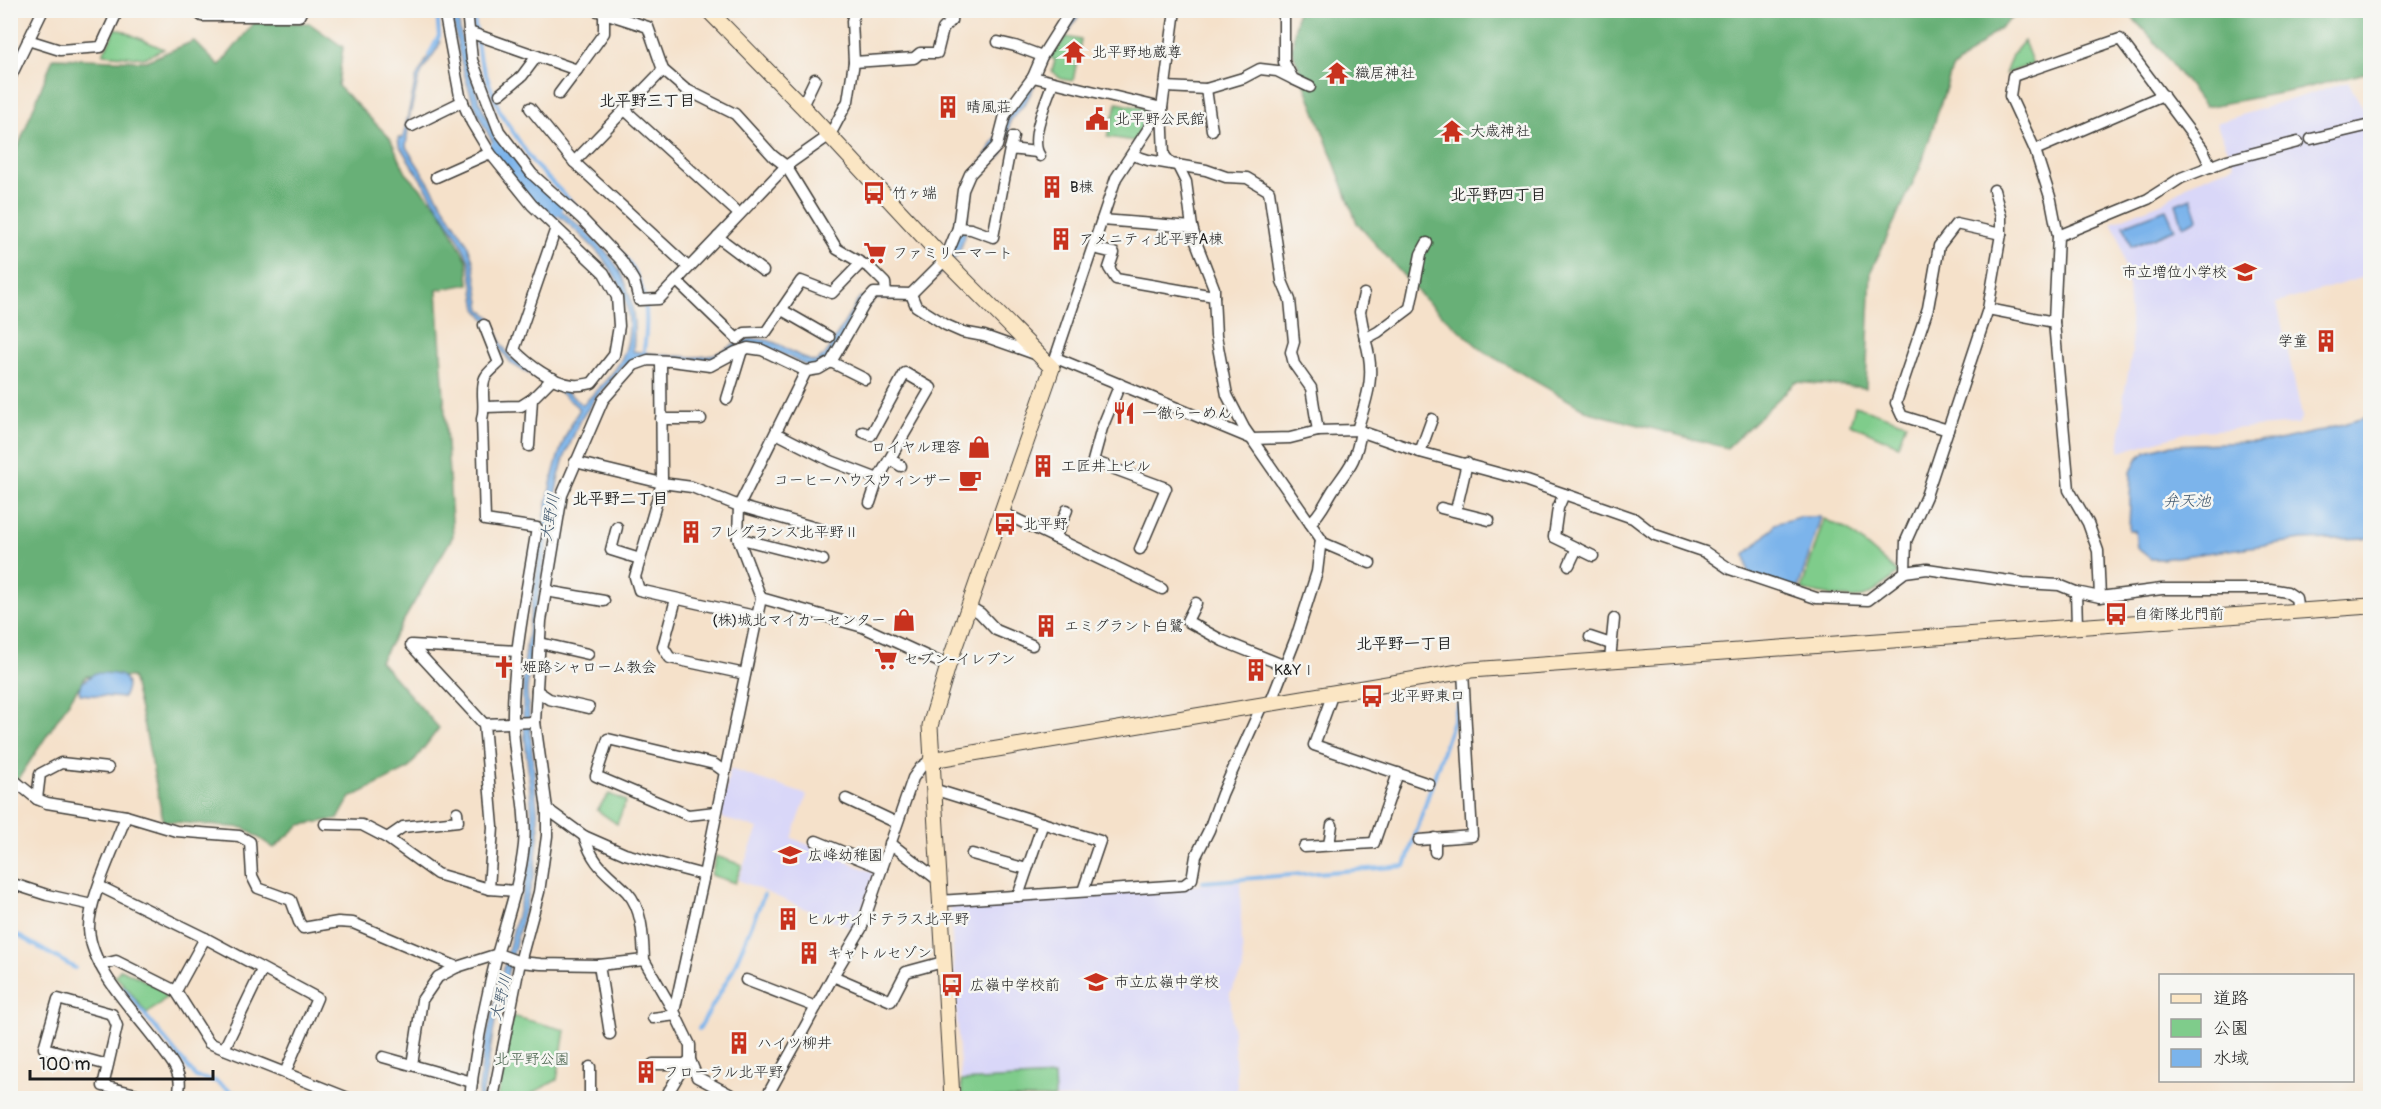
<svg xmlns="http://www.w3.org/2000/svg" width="2381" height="1109" font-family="Pangolin,'Klee One',sans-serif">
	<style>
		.built { fill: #d9d7f8 }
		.green { fill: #7fcc8b; stroke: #4e7454; stroke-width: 1.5 }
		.forest { fill: #67b077; stroke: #42664a; stroke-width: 1.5 }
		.water { fill: #7bb4eb; stroke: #4c6884; stroke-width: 1.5 }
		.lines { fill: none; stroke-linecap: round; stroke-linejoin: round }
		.stream { stroke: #7bb4eb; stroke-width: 4 }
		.river { stroke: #7bb4eb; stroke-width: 22 }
		.street-casing { stroke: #3d3a36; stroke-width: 13 }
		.secondary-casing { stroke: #3d3a36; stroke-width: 17 }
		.street { stroke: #fff; stroke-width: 10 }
		.secondary { stroke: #fbe6c4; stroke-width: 15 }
		.labels { text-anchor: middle; stroke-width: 5; stroke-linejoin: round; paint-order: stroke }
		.poi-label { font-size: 15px; fill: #1c1c1c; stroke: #f6f6f2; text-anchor: start }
		.park-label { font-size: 15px; fill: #3f5a43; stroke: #f6f6f2 }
		.neighbourhood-label { font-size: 16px; font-weight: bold; fill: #1c1c1c; stroke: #f6f6f2 }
		.water-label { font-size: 16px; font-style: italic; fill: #42596f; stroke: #f6f6f2 }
	</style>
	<rect width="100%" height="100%" fill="#f6f6f2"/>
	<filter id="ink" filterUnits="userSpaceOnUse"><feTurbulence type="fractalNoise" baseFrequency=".0167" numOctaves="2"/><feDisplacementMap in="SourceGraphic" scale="12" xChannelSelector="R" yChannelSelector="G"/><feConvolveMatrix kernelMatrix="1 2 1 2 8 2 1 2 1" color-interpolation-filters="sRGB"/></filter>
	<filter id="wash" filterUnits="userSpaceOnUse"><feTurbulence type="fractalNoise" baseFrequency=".008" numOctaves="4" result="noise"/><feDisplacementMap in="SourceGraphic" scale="24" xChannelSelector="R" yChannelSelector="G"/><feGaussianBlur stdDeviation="1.35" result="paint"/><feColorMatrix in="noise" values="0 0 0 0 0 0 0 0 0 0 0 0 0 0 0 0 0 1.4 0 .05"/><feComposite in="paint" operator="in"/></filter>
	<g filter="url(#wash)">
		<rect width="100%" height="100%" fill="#f5e1ca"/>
		<g class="built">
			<path d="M2348,82L2370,120V265L2367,267L2361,278L2277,303L2302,416L2298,424L2188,432L2119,452L2124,394L2132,353L2128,287L2119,236L2111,223L2163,202L2191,183L2235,165L2216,123Z"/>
			<path d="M730,769L807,795L792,838L874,873L855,930L738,880L758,828L724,819L721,814Z"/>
			<path d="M1240,882L1243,970L1230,993L1238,1098H962L950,904Z"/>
		</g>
		<g class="green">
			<path d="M116,28L164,49L144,58L103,54Z"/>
			<path d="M1067,37L1081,40L1073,81L1061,79L1052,71L1055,60L1050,57Z"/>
			<path d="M2024,41L2033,64L2005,74L2012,55Z"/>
			<path d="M1117,103L1142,108L1150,115L1134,141L1107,137Z"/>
			<path d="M1855,406L1906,423L1898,445L1850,424Z"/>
			<path d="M1824,519L1848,530L1898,573C1888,581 1875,594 1863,597C1850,600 1814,593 1801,590Z"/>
			<path d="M609,794L626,801L617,824L597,810Z"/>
			<path d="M716,856L742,865L735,883L711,875Z"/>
			<path d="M121,969L164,990L166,998L147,1014L128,989L115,976Z"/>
			<path d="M512,1016L565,1030L557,1080L523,1098H497Z"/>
			<path d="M1054,1076L1055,1098H962L961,1081Z"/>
		</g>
		<g class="forest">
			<path d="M1297,11H2026L2013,17L1952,69L1920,168L1871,271L1866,388L1796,382L1727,448L1589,412L1484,352L1425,300L1357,223L1292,50Z"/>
			<path d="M2126,11H2370V72L2297,90L2205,107L2155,42Z"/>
			<path d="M254,23H309L343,47L338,86L390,138L406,173L439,208L467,260L469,284L437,290L453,536L380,661L439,728L408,769L350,798L338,819L300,825L274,848L244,828L163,821L147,739L132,677L86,676L17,781L11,784V146L18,147L53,58L146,61L194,41L219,66Z"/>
		</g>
		<g class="water">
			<path d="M452,11H457C464,63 478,112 508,156C560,230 645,240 633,351C655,354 686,359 707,356C727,353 737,337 760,339C779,340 796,358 815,362L825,355L860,297L907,296L942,267L966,188L1055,39L1071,22L1077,11H1082L1070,30L1052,51L1026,102L1010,121L1008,138L1001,156L977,178L970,198L965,236L959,253L917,298L906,300L874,299L824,364L811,367L803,364L768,347L709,362L639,358L627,363L595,399L580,420L563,461L558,480L533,626L527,691L539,831L534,874L495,1022L482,1098H478L483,1054L492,1014L530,864C537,812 525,762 523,710C521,668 529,625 535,584C544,527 548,458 580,409L557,390L512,364L498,346L487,321L477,309L469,260L459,239L399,145L398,138H403L416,78L438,39L440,43L437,49L424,68L418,81L409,119L406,147L467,243L473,260L481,309L491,318L502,345L511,358L554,382L583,405C597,389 614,375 623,356C630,341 630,327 628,312C617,246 551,219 512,170C475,125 459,68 452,11Z"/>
			<path d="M2191,198L2198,219L2183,226L2176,204Z"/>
			<path d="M2166,209L2175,229L2131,247L2124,225Z"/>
			<path d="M2370,416V538L2302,540L2162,559H2151L2137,548L2135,531L2129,530L2131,472L2137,459L2146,451L2170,445L2275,441L2320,431Z"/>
			<path d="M1799,517H1821L1798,589L1749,575L1745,555L1772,529L1774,524Z"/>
			<path d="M95,673C114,673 136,672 123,698L80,694L79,689L82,683Z"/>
		</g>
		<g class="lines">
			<g class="stream">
				<path d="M473,10L479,56L500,112L534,164L577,208"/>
				<path d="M429,55L439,36L437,10"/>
				<path d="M600,230C642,269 653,299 643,356"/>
				<path d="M1203,882L1405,866L1458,705"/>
				<path d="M10,931L75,968"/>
				<path d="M123,988L196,1077L215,1081L237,1095L265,1098"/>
				<path d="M699,1029L732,972L764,895"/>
			</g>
			<path class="river" d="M499,151L520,180L552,207"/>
		</g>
	</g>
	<g filter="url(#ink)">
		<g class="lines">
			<g class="street-casing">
				<g id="street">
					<path d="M195,10L202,16H299L302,10"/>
					<path d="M444,10L460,96L472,123L490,153L532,205L604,273L617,297L619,326L614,355L592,383C586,384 579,386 573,385C552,383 528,364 514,350L556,228"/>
					<path d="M467,10L472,60L499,131L532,174L582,219L622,261L634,281L639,300L659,299L786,166L830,135L848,101L854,62L852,21L855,10"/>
					<path d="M595,10L648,27L663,70L685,89L735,114L773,156L786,166L837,249L870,268L885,283L886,293"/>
					<path d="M1284,10V62L1293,79L1310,87"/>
					<path d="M469,32L537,56"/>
					<path d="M28,40L60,50L101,47L118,10"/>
					<path d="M998,42L1015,46L1042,56"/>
					<path d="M854,62L914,58L920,53H937L943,29L951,21L952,10"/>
					<path d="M663,70L574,162L688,267"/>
					<path d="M1033,77L1162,108L1164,155L1171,164"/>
					<path d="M10,78L43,10"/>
					<path d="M1165,87L1206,89L1243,78L1260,69L1277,71L1293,79"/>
					<path d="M1206,89L1212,130"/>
					<path d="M500,94L522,76L537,56L577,70L604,33V10"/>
					<path d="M559,94L577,70"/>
					<path d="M802,106L815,79"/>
					<path d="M530,108L574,162"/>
					<path d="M625,110L739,214"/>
					<path d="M412,126L463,101"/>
					<path d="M2311,139L2370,125"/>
					<path d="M1010,149L1013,137"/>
					<path d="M2035,150L2163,95"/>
					<path d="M1132,155L1148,160L1206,170L1226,177L1247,178L1269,191L1282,281L1290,300L1294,342L1291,352L1294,364L1311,388L1318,431"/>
					<path d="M1040,156C1028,141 1047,99 1053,82"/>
					<path d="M1178,166L1186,182L1192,227L1196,242L1214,288V296"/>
					<path d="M436,177L490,153"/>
					<path d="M1102,220L1192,227"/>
					<path d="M958,228L971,229L993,237L1010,149L1037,152"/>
					<path d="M2058,236L2051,200L2035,150L2010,96L2013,76L2120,39L2202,148L2211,167"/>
					<path d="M718,237L763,271"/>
					<path d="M1093,248L1114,253L1109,268L1116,279L1214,296L1216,336L1227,395L1244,428L1321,539L1317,572L1296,638L1270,704"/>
					<path d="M677,281L737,339L745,333L766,332L801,281L832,293L861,263"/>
					<path d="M911,294L916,306L946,325L962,332L984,336L1038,355"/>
					<path d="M1364,294L1360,312L1365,339"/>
					<path d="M1988,309L2054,322"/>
					<path d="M782,310L829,337"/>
					<path d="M1056,358L1252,439L1290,438L1318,431L1357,430L1420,452L1527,481L1633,518L1655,535L1705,552L1730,569L1816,598L1868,600L1905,572L1927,569L2023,583L2059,585L2076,592L2100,597L2162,589H2270L2287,592L2296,598L2298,611"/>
					<path d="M661,361L662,483L692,487L739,506L823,530"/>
					<path d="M831,362L865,379"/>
					<path d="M1054,362L1116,178L1162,108L1175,10"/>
					<path d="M1120,384L1102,428L1093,461L1166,488L1140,549"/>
					<path d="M727,399L742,350"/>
					<path d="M486,407L521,406L532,399L553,378"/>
					<path d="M661,419H701"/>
					<path d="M1357,430C1368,395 1376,374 1365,339L1378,332L1410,308L1421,254L1427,243"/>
					<path d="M1948,430L1902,416L1896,403L1928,308L1939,246L1956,224L2001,234"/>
					<path d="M863,432L871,435L905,373L931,388L878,479L870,503"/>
					<path d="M776,433L831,461L878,479"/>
					<path d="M529,446L532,399"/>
					<path d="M1420,452L1432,419"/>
					<path d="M890,459L901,466"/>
					<path d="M575,462L662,483L635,577L639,590L759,617"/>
					<path d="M1564,494L1558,508L1554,537L1593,556"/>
					<path d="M1441,508L1489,520"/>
					<path d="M1456,510L1467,463"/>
					<path d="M1001,512L1162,589"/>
					<path d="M1310,523C1322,513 1326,500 1335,487C1351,465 1356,460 1361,431"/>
					<path d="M617,527L611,550L640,559"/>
					<path d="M738,538L823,560"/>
					<path d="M1055,538L1067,510"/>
					<path d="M1321,542L1370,563"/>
					<path d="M1569,565L1577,548"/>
					<path d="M1905,572L1906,541L1926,496L1988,309L2001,234V217L1994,190"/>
					<path d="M546,591L604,601"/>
					<path d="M2076,592L2077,626"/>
					<path d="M2100,597L2098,551L2088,523L2069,490L2054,322L2058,236L2148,199L2181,178L2227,160L2298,142"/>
					<path d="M761,598L863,627L948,666"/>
					<path d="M676,599L663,647L670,658L745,674"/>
					<path d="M1196,603L1187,621L1223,641L1285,666"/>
					<path d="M968,606L980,613L996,630L1032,645"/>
					<path d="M1590,637L1611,644"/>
					<path d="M540,643L588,654"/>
					<path d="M1610,660L1614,619"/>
					<path d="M537,691L549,699L589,708"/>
					<path d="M1333,693L1314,745L1429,784"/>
					<path d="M484,724L535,722"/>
					<path d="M725,772L761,598L738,538L739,506L806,371"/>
					<path d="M10,777L37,799L47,803L126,816L176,831L239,836L250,842L252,876L258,888L291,900L299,922L303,928L338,922L353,923L457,967L498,954L520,962L541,964L599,965L644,960L674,1012L690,1045V1060L697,1077L737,1098"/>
					<path d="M933,789L1100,841L1083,891"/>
					<path d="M37,799L40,774L61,763L108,768"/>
					<path d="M846,799L897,823"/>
					<path d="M547,809L584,836L625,854L704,875L674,1012"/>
					<path d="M126,816C116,845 88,900 89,929C92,974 141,1017 165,1053C169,1058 175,1065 177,1072C181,1080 180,1090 177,1098"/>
					<path d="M325,824L362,825L387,838L437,874L489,889L516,891"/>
					<path d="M584,836C594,867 606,871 627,892C643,909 643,939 644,960"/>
					<path d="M387,838L403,827L458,821L457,812"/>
					<path d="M1435,838V852"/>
					<path d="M1419,840L1472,836L1463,671"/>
					<path d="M816,841L882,868"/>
					<path d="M890,843L938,880"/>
					<path d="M1329,845L1332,825"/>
					<path d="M1304,847L1374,843L1398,773"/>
					<path d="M972,854L1027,869"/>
					<path d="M704,875L725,772L714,764L608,739L596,776L688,815L716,812"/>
					<path d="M10,883L47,895L92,905"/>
					<path d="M99,886L205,938L317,998L285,1073"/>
					<path d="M489,889L493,827L484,724L411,645L517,651"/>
					<path d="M1018,896L1043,823"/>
					<path d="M939,901L1184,885L1192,879L1196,856L1209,830L1222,794L1262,705"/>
					<path d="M100,965L116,961L176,991L209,1043L348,1098"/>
					<path d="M599,965L610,1034"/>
					<path d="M833,976L891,1001L906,972L943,962"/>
					<path d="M746,980L816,1007"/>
					<path d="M176,991L205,938"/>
					<path d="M653,1018L676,1015"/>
					<path d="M224,1049L262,970"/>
					<path d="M383,1057L472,1082"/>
					<path d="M653,1064H685"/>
					<path d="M108,1065L44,1048L58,999L112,1014L117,1026L103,1086L153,1098"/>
					<path d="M412,1065L422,1000L438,977L457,967"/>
					<path d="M590,1067V1098"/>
					<path d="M470,1098C475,1050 485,1003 497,955C507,918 520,883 524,845C528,803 513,763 513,722C512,657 527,592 537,528L485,520L482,419C486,406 480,389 485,378C487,373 495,367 499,363L484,325"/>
					<path d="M493,1098L520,962L539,892L547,836V809L535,722L541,621L562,495L603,400L634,365L648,360L671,361L710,366L736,352L748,348L762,350L806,371L819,369L831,362L865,303L874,293L911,294L945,260L958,228L963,190L970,174L997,146L1005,115L1033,77L1042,56L1071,10"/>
					<path d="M665,1098L685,1064L690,1060"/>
					<path d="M766,1098L833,976L861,929L913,778L921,767L931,760"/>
				</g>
			</g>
			<g class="secondary-casing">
				<g id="secondary">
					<path d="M708,10L802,106L945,260L1052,368L948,666L930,726L952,1098"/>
					<path d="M931,760L1471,670L2370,606"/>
				</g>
			</g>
			<use href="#street" class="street"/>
			<use href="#secondary" class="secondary"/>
		</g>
	</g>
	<defs>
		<g id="temple-bare" transform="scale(1.8)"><path d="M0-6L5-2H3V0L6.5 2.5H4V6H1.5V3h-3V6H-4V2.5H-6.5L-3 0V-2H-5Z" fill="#c8321e" stroke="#f6f6f2" stroke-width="2.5" paint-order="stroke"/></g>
		<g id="building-bare" transform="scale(1.8)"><path d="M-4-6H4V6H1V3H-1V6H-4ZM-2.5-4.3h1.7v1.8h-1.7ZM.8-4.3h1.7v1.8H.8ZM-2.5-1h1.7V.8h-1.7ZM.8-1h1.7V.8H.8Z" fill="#c8321e" stroke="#f6f6f2" stroke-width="2.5" paint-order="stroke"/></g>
		<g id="civic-bare" transform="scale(1.8)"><path d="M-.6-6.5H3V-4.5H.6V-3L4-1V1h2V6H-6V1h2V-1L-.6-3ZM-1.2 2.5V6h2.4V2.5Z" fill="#c8321e" stroke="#f6f6f2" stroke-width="2.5" paint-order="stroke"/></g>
		<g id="bus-bare" transform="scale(1.8)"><path d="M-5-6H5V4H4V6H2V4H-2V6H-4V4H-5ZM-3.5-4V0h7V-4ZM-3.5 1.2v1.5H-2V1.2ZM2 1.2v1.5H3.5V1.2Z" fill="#c8321e" stroke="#f6f6f2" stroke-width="2.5" paint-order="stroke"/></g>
		<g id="supermarket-bare" transform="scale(1.8)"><path d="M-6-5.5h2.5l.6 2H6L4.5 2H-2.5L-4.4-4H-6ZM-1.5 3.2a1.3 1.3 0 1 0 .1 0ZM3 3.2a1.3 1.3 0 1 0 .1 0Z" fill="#c8321e" stroke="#f6f6f2" stroke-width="2.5" paint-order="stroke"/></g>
		<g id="school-bare" transform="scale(1.8)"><path d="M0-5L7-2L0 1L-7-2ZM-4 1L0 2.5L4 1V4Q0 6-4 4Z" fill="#c8321e" stroke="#f6f6f2" stroke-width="2.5" paint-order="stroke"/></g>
		<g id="restaurant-bare" transform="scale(1.8)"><path d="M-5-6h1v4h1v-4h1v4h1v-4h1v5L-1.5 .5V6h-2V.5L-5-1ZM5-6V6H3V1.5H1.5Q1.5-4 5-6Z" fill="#c8321e" stroke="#f6f6f2" stroke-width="2.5" paint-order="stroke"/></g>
		<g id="shop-bare" transform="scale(1.8)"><path d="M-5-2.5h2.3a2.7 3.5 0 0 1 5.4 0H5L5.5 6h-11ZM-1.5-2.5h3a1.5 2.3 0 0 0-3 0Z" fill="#c8321e" stroke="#f6f6f2" stroke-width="2.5" paint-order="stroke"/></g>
		<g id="cafe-bare" transform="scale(1.8)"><path d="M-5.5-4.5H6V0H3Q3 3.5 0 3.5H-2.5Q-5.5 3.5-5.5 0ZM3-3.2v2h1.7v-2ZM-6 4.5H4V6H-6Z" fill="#c8321e" stroke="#f6f6f2" stroke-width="2.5" paint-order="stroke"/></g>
		<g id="church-bare" transform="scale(1.8)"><path d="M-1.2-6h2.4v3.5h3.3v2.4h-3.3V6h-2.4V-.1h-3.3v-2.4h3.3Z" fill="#c8321e" stroke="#f6f6f2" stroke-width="2.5" paint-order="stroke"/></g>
	</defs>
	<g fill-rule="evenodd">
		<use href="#temple-bare" x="1074" y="52"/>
		<use href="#temple-bare" x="1337" y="73"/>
		<use href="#building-bare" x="948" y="107"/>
		<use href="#civic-bare" x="1097" y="119"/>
		<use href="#temple-bare" x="1452" y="131"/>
		<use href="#building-bare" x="1052" y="187"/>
		<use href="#bus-bare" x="874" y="193"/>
		<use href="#building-bare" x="1061" y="239"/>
		<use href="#supermarket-bare" x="875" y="253"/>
		<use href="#school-bare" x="2245" y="272"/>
		<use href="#building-bare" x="2326" y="341"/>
		<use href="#restaurant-bare" x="1124" y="413"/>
		<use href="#shop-bare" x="979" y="447"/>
		<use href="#building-bare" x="1043" y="466"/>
		<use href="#cafe-bare" x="970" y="480"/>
		<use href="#bus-bare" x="1005" y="524"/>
		<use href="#building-bare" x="691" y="532"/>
		<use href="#bus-bare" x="2116" y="614"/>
		<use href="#shop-bare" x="904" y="620"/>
		<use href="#building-bare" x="1046" y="626"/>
		<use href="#supermarket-bare" x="886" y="659"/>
		<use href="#church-bare" x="504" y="667"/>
		<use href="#building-bare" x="1256" y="670"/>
		<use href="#bus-bare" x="1372" y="696"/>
		<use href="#school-bare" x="790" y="855"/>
		<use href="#building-bare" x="788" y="919"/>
		<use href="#building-bare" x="809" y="953"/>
		<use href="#school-bare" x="1096" y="982"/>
		<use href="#bus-bare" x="952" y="985"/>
		<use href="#building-bare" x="739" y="1043"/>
		<use href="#building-bare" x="646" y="1072"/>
	</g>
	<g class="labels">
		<g class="poi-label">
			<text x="1092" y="57">北平野地蔵尊</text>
			<text x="1355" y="78">織居神社</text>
			<text x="966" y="112">晴風荘</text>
			<text x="1115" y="124">北平野公民館</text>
			<text x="1470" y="136">大歳神社</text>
			<text x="1070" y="192">B棟</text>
			<text x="892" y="198">竹ヶ端</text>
			<text x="1079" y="244">アメニティ北平野A棟</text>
			<text x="893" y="258">ファミリーマート</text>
			<text x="2227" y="277" text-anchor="end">市立増位小学校</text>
			<text x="2308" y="346" text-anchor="end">学童</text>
			<text x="1142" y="418">一徹らーめん</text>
			<text x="961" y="452" text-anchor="end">ロイヤル理容</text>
			<text x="1061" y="471">工匠井上ビル</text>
			<text x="952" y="485" text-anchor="end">コーヒーハウスウィンザー</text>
			<text x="1023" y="529">北平野</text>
			<text x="709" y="537">フレグランス北平野Ⅱ</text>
			<text x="2134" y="619">自衛隊北門前</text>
			<text x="886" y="625" text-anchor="end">(株)城北マイカーセンター</text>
			<text x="1064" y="631">エミグラント白鷺</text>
			<text x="904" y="664">セブン-イレブン</text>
			<text x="522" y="672">姫路シャローム教会</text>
			<text x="1274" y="675">K&amp;YⅠ</text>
			<text x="1390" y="701">北平野東口</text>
			<text x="808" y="860">広峰幼稚園</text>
			<text x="806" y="924">ヒルサイドテラス北平野</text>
			<text x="827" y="958">キャトルセゾン</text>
			<text x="1114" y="987">市立広嶺中学校</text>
			<text x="970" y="990">広嶺中学校前</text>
			<text x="757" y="1048">ハイツ柳井</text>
			<text x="664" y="1077">フローラル北平野</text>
		</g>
		<g class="park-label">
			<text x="532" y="1064">北平野公園</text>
		</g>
		<g class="neighbourhood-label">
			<text x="647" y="106">北平野三丁目</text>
			<text x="1498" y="200">北平野四丁目</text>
			<text x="620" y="504">北平野二丁目</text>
			<text x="1404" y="649">北平野一丁目</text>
		</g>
		<g class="water-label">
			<text x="2187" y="506">弁天池</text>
			<text transform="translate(549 517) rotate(-80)" y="6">大野川</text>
			<text transform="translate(500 997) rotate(-76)" y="6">大野川</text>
		</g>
	</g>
	<rect width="2381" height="1109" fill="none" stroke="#f6f6f2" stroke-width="36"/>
	<rect x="2159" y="974" width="195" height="108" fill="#f6f6f2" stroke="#9f9f9c" stroke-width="1.5"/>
	<rect x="2171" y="994" width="30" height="9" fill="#fbe6c4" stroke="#9f9f9c" stroke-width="1.5"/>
	<text x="2213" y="1004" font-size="18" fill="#1c1c1c">道路</text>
	<rect x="2171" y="1019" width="30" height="18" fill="#7fcc8b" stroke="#9f9f9c" stroke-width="1.5"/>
	<text x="2213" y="1034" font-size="18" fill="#1c1c1c">公園</text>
	<rect x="2171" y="1049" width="30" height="18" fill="#7bb4eb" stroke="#9f9f9c" stroke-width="1.5"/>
	<text x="2213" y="1064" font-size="18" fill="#1c1c1c">水域</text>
	<path d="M30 1070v9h183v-9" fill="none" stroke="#1c1c1c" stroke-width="3"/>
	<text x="39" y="1070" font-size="18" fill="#1c1c1c" stroke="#f6f6f2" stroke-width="4.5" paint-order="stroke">100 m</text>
</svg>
